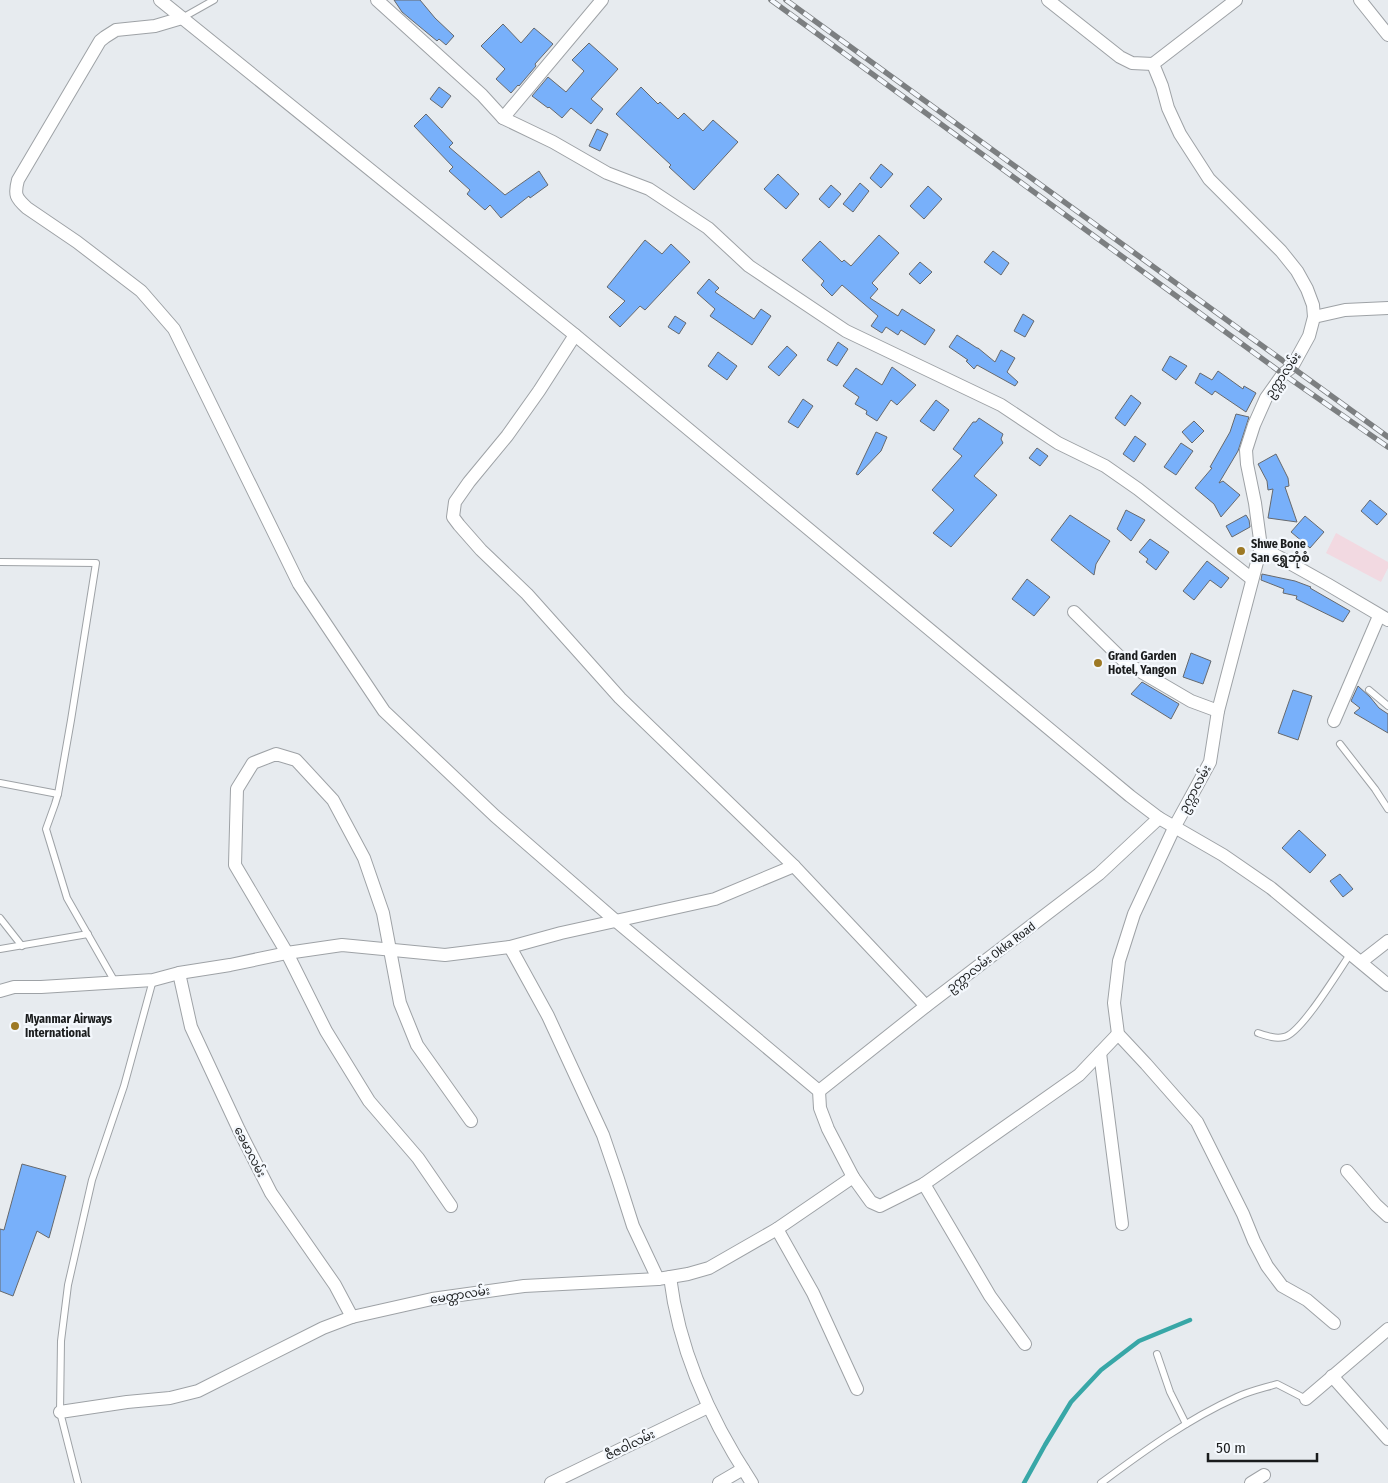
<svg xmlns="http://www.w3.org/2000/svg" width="1388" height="1483" font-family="'Fira Sans Condensed','Noto Sans Myanmar',sans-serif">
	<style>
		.education { fill: #f2d9e1 }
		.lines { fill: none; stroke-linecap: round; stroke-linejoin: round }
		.stream { stroke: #38a7a7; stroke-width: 4.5 }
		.building { fill: #78b0fa; stroke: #66696d }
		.service-casing { stroke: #9ea2a6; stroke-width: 8 }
		.minor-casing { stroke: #9ea2a6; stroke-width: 14 }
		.service { stroke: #fff; stroke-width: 6 }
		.minor { stroke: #fff; stroke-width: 12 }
		.rail-casing { stroke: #7c7f81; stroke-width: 5.5 }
		.rail { stroke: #f4f8fd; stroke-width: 4; stroke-dasharray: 11; stroke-linecap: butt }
		.poi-dot { fill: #9d7925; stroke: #f4f8fd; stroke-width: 2 }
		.labels { text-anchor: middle; stroke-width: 4.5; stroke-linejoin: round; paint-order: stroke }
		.street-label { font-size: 12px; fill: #1a1c1d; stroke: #f4f8fd }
		.poi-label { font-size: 12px; font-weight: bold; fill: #1a1c1d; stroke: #f4f8fd; text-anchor: start }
	</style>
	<rect width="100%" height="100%" fill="#e7ebef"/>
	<path class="education" d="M1336,533L1388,562V568L1381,582L1326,553Z"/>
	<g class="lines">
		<path class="stream" d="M1024,1483L1045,1445L1071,1402L1101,1370L1139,1341L1190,1320"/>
	</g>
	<g class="building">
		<path d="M394,0H420L435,18L454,36L446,45L439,39L437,41L402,12Z"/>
		<path d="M503,24L521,43L534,28L553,44L535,64L536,66L519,86L518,85L511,93L496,79L505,69L481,46Z"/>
		<path d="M589,43L618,69L591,99L603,109L591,124L571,108L562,118L549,107L548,108L532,96L548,77L566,92L584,71L572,60Z"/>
		<path d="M439,87L451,96L442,108L430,99Z"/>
		<path d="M641,87L658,104L660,102L678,119L684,113L703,131L713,120L738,142L694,190L669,167L671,165L616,114Z"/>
		<path d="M426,114L453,143L449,147L505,195L539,171L548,185L530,198L529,196L501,218L490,205L485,210L467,194L470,190L449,171L453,167L414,126Z"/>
		<path d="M597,129L608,134L600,151L589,146Z"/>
		<path d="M881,164L893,174L881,188L870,178Z"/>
		<path d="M778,174L799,194L786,209L764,189Z"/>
		<path d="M860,183L869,191L853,212L843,204Z"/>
		<path d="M831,185L841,194L829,208L819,199Z"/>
		<path d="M928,186L942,199L924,219L910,206Z"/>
		<path d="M879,235L899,253L872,283L878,289L870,298L898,316L902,309L935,330L925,345L901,330L898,335L886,327L882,333L871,326L878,316L842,285L832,296L821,285L824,281L802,260L820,241L842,262L844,260L851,266Z"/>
		<path d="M645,240L662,254L671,244L690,262L645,310L640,306L620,327L609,317L625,301L607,287Z"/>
		<path d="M993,251L1009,263L1001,275L984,262Z"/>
		<path d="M920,262L932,272L920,284L909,274Z"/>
		<path d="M709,279L719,288L715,292L754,319L761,309L771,316L752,345L710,316L715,309L697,293Z"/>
		<path d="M1023,314L1034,321L1025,337L1014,331Z"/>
		<path d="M675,316L686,323L679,334L668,327Z"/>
		<path d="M957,335L977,348H978L995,362L1001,350L1015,358L1007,372L1018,382L1015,386L977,365L974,369L966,361L968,360L949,347Z"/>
		<path d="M838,342L848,349L837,366L827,360Z"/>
		<path d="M787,346L797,355L779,376L768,367Z"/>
		<path d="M718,352L737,366L727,380L708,366Z"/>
		<path d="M1170,356L1187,366L1176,380L1162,370Z"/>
		<path d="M892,367L916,385L897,405L891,400L877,421L866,414L867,411L855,404L859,397L843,386L856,368L882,385Z"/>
		<path d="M1218,371L1243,389L1244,386L1256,393L1246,412L1215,391L1212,395L1195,383L1200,373L1212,380Z"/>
		<path d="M1131,395L1141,403L1125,426L1115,418Z"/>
		<path d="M803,399L813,406L798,428L788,422Z"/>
		<path d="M936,400L949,410L934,431L920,421Z"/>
		<path d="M1236,414L1249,417L1238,451L1219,483L1223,481L1240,495L1221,517L1214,504L1195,488L1212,468L1210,467L1230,432Z"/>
		<path d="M979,418L1003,434L1001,439L1003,443L974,476L997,495L951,547L933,533L954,510L932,490L962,456L953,449L973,422H976Z"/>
		<path d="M1194,421L1204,431L1192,443L1182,432Z"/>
		<path d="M876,432L887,437L881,451L858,475L856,474Z"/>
		<path d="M1135,436L1146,444L1134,462L1123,454Z"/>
		<path d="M1181,443L1193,451L1176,475L1164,467Z"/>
		<path d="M1037,448L1048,456L1040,466L1029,458Z"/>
		<path d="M1276,454L1288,478L1289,486L1285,487L1297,522L1268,518L1273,489L1268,490L1267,481L1258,464Z"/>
		<path d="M1370,500L1387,514L1377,525L1361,511Z"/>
		<path d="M1126,510L1145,520L1131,541L1117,529Z"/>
		<path d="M1070,515L1110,541L1096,564L1094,575L1051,540Z"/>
		<path d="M1246,515L1249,520L1250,527L1232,537L1226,526Z"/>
		<path d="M1305,516L1324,532L1310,548L1291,532Z"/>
		<path d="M1150,539L1169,552L1156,570L1146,562L1148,559L1139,552Z"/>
		<path d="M1207,561L1229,578L1221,588L1210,580L1194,600L1183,591Z"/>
		<path d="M1262,574L1295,581L1311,587L1310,588L1350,611L1343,622L1296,599L1297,596L1283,593L1284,589L1261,580Z"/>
		<path d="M1027,579L1050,597L1034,616L1012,599Z"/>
		<path d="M1191,653L1211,661L1203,684L1183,677Z"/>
		<path d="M1142,682L1179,704L1171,719L1131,694Z"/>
		<path d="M1358,686L1370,697L1379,708L1388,714V733L1354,713L1360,708L1351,701Z"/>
		<path d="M1293,690L1312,696L1298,740L1278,733Z"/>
		<path d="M1299,830L1326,855L1310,873L1282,848Z"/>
		<path d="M1340,874L1353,889L1343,897L1330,881Z"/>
		<path d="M22,1164L66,1176L49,1238L37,1231L13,1296L0,1291V1229L4,1230Z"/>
	</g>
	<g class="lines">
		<g class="service-casing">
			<g id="service">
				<path d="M182,18L214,0"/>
				<path d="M0,562L96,563L71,720L58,794L55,804L46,829L67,898L115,982"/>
				<path d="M1369,690L1388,706"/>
				<path d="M1340,744L1375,789L1388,809"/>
				<path d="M0,783L58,794"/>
				<path d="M0,918L22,946"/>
				<path d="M0,949L88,934"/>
				<path d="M1258,1033C1267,1036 1275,1039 1284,1037C1301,1034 1339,970 1351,953"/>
				<path d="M1157,1354L1170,1392L1186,1424"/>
				<path d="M78,1483L60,1412L61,1341L68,1285L92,1180L124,1086L153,980"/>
				<path d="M1101,1483C1144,1451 1188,1419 1237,1397C1250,1391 1264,1388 1277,1384L1306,1399"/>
			</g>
		</g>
		<g class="minor-casing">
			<g id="minor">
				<path d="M160,0L575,335L1130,796L1159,818L1223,855L1271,888L1388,985"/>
				<path d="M377,0L482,95L503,118L553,142L607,173L649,189L708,228L749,266L846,331L1001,405L1058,443L1105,466L1138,489L1252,579"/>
				<path d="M1048,0L1120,57L1132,63L1153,64"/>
				<path d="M1236,0L1153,64L1162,86L1168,108L1180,134L1209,179L1281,251L1297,271L1307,289L1313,305L1314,317L1309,336L1292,367L1283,374L1266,398L1254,425L1246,450L1247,464L1255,503L1261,547L1218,711L1210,762L1175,826L1134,914L1119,961L1114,1003L1118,1034L1146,1064L1197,1122L1243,1214L1254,1241L1267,1266L1282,1286L1307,1300L1334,1323"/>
				<path d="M1360,0L1388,35"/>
				<path d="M182,18L155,26L116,30L105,37L100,41L18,180C14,195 16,198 27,208L77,242L141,291L174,329L299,584L384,711L495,816L616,921L819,1091L820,1108L828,1129L853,1177L871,1202L880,1206L924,1184L1079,1075L1118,1034"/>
				<path d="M503,118L602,0"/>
				<path d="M1314,317L1345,310L1388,308"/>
				<path d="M575,335L539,391L507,436L469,482L455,502L453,517L459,525L481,550L527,594L620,698L794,866L926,1006"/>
				<path d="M1261,547L1327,584L1388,620"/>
				<path d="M1074,612L1126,663L1191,701L1218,711"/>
				<path d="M1334,721L1379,616"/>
				<path d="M510,947L548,1016L603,1135L618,1179L633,1226L658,1279"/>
				<path d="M1361,962L1388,941"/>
				<path d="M179,973L191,1027L239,1130L271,1193L335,1285L352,1317"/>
				<path d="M0,991L14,987H41L153,980L179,973L230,965L287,953L342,945L445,955L510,947L561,933L715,899L794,866"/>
				<path d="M1100,1053L1122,1224"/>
				<path d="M819,1091L926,1006L1099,874L1159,818"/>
				<path d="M1347,1171L1376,1205L1388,1216"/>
				<path d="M924,1184L990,1296L1025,1344"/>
				<path d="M451,1206L418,1158L369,1101L326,1031L287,953L235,865L237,789L253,763L276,754L296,760L333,800L364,858L383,913L400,1003L417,1045L471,1121"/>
				<path d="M777,1229L813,1293L857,1389"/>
				<path d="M670,1277C679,1351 711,1421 752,1483"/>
				<path d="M1332,1376L1388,1439"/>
				<path d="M1306,1399L1388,1329"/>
				<path d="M60,1412L127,1402L170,1398L198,1391L323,1328L352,1317L432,1299L524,1286L658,1279L688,1274L709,1268L777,1229L853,1177"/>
				<path d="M551,1483L708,1407"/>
				<path d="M719,1483L743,1469"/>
				<path d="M1251,1483L1264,1475"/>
			</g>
		</g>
		<use href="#service" class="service"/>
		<use href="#minor" class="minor"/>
		<g class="rail-casing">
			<g id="rail">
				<path d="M771,0L1283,374L1388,447"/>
				<path d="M786,0L1388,437"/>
			</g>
		</g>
		<use href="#rail" class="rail"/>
	</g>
	<g class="poi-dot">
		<circle cx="1241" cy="551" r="5"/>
		<circle cx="1098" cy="663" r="5"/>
		<circle cx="15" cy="1026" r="5"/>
	</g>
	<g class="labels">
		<g class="street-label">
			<text transform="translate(1283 375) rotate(-55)" y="4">ဥက္ကာလမ်း</text>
			<text transform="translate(1195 789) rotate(-61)" y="4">ဥက္ကာလမ်း</text>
			<text transform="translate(991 957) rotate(-37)" y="4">ဥက္ကာလမ်း Okka Road</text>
			<text transform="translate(250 1152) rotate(63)" y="4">ခေမာလမ်း</text>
			<text transform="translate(460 1295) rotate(-9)" y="4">မေတ္တာလမ်း</text>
			<text transform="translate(630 1445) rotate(-26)" y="4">ဇီဇဝါလမ်း</text>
		</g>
		<g class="poi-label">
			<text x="1251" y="548">Shwe Bone<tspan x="1251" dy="14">San ရွှေဘုံစံ</tspan></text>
			<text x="1108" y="660">Grand Garden<tspan x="1108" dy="14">Hotel, Yangon</tspan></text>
			<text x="25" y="1023">Myanmar Airways<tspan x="25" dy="14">International</tspan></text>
		</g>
	</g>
	<path d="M1208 1453v8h109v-8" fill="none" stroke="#1a1c1d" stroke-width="2.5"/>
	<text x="1216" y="1453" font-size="15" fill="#1a1c1d" stroke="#f4f8fd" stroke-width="4" paint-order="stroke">50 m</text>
</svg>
